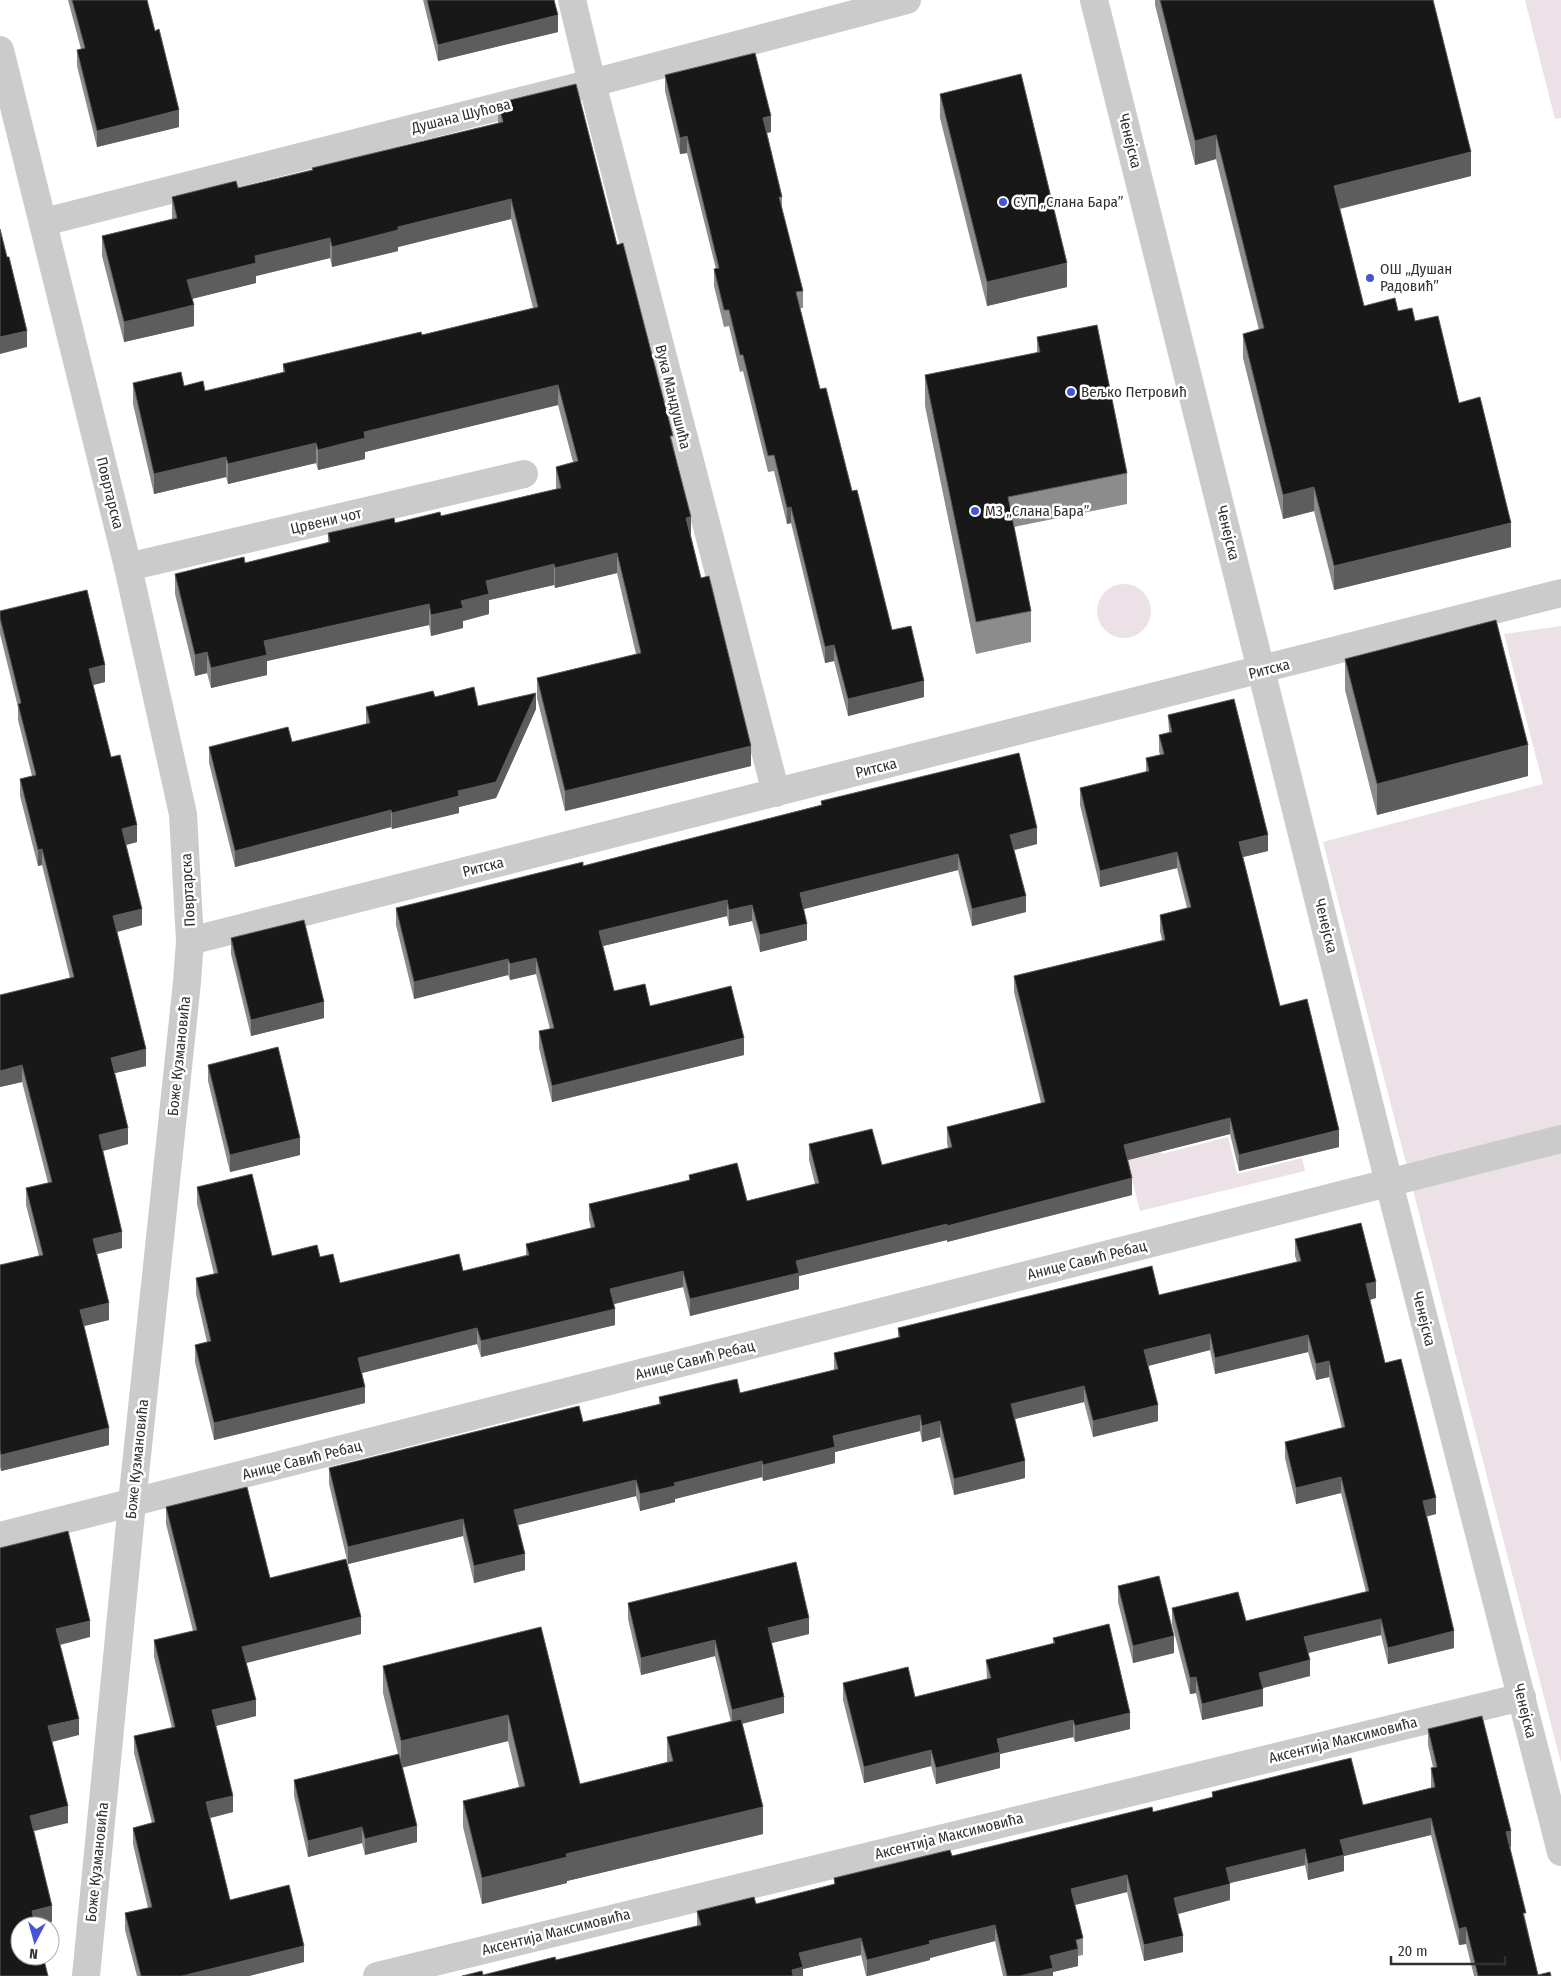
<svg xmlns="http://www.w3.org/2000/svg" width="1561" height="1976" font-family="'Fira Sans Condensed',sans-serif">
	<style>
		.green { fill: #ece1e7 }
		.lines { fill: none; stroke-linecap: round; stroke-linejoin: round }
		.minor { stroke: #cbcbcb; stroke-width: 28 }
		.wall { fill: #8c8c8c }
		.shaded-wall { fill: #5d5d5d }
		.building { fill: #181818; stroke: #5d5d5d }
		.poi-dot { fill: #4555d6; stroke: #fff; stroke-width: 2 }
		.labels { text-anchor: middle; stroke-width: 5; stroke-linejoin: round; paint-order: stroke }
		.street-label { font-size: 15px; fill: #313131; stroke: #fff }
		.poi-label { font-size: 15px; fill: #313131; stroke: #fff; text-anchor: start }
	</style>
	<rect width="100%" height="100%" fill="#fff"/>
	<g class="green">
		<path d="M1525,0H1561V118L1555,119Z"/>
		<circle cx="1124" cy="611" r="27"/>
		<path d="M1561,626V1763L1323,842L1543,784L1504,634Z"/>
		<path d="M1152,1115L1162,1154L1228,1137L1237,1174L1302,1158L1305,1171L1140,1211L1118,1123Z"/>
	</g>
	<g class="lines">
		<g class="minor">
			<path d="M572,0L592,83L776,793"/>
			<path d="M1094,0L1389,1183L1561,1852"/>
			<path d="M0,50L128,567L183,814L190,941L187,982L132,1503L86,1976"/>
			<path d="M44,222L592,83L907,0"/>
			<path d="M128,567L524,474"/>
			<path d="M190,941L1561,593"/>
			<path d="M0,1536L1561,1139"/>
			<path d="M377,1976L1522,1697"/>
		</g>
	</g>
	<g class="wall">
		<path d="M68,0H147L179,127L97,147L77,66V50L81,49Z"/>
		<path d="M423,0H554L558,32L438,61Z"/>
		<path d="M1155,0H1433L1471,176L1340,209L1364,306L1398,311L1415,321L1459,403L1511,547L1334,590L1314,511L1283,519L1243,358V334L1259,330L1216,159L1195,165L1155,5Z"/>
		<path d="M665,75L771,132L767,133L782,197V210L803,291V308H800L820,389L852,491L892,630L924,697L848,716L834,661L825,663L791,523L787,524L774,471L768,472L743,371L740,372L729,326L724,327L714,286V269H716L687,153L680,154L665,91Z"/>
		<path d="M940,94L1067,287L987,306L940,118Z"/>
		<path d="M498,103L617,245L673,444L691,536L701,578L751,766L565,811L537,698V678L636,654L617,573L555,588L554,585L489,600V614L463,621V628L431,636L429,625L267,661V675L211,688L207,673L195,676L175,594V574L245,563L328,543V533L441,516L556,489V467L573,462L558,405L365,452V459L318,470L316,463L228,484L226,477L154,494L133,404V383L184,386L205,391L283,372V364L422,335L533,308L511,219L398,247V251L332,267L330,258L256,276V283L192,299L194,326L124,342L102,256V236L172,219V197L238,188L498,123Z"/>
		<path d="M1037,337L1127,473V504L1014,527L1031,611V642L976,654L925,406V375L1037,353Z"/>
		<path d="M0,611L105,682L93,685L111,757L137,842L126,845L142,925L117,932L146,1066L114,1073L128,1144L103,1151L122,1248L97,1254L109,1320L84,1326L109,1445L1,1471L0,1467V1265L39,1256L26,1205V1188L48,1183L22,1082L0,1087V995L70,978L42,865L38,866L20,796V779L32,776L18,720V707L0,634Z"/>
		<path d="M1345,659L1528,776L1377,815L1345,690Z"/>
		<path d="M435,697L478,706L536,709L496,798L459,807V813L392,829L391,827L235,867L209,763V747L292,742L366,724V707Z"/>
		<path d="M1168,715L1268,851L1243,857L1280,1006L1339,1147L1239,1171L1230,1134L1128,1160L1132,1195L947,1242V1240L799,1276V1289L690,1316L683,1287L614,1304L615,1325L481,1357L477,1344L362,1373L365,1403L214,1440L195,1362V1345L207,1342L196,1294V1278L214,1274L197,1204V1187L272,1256L320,1257L340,1283L463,1271L526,1255V1244L591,1228L589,1220V1204L689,1180V1175L747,1201L815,1184L809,1160V1144L882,1165L948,1148L947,1143V1127L1041,1103L1014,992V976L1162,940L1160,931V915L1187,908L1177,868L1100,887L1080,805V788L1146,772V758L1160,755L1159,751V735L1169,732Z"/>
		<path d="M821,801L1037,844L1014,850L1026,912L972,926L958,870L804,909L807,940L760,952L752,921L729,926L727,916L603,946L614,991L650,1006L744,1055L552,1102L539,1048V1031L550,1029L536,974L510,980L508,975L414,999L396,925V908L583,866L821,805Z"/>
		<path d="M231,938L324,1018L251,1036L231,954Z"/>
		<path d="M208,1065L300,1155L230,1172L208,1081Z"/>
		<path d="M1295,1239L1376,1298L1370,1300L1385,1363L1436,1514L1426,1517L1454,1648L1388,1664L1381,1635L1308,1653L1310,1676L1262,1688L1263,1706L1202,1720L1196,1693L1190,1694L1172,1624V1608L1246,1621L1366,1592L1341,1493L1296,1504L1285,1458V1442L1342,1428L1329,1377L1316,1380L1308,1352L1215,1374L1210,1350L1148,1366L1158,1421L1093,1437L1084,1402L1015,1419L1025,1478L954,1495L940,1437L922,1442L920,1431L835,1452V1463L763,1481L762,1477L675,1499V1502L640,1511L636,1496L518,1525L525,1570L474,1583L463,1536L348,1564L329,1484V1468L583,1422L659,1404V1397L740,1393L834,1370V1353L898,1338V1328L1159,1295L1297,1262L1295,1256Z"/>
		<path d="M166,1507L270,1578L361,1634L246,1663L256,1716L215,1726L233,1812L210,1818L230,1900L304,1962L249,1976H137L125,1930V1913L148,1908L133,1844V1828L152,1823L134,1753V1736L172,1728L154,1657V1640L193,1631L166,1524Z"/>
		<path d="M1118,1586L1174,1653L1133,1663L1118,1602Z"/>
		<path d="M628,1603L809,1634L771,1643L784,1713L742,1724L763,1834L567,1881V1883L482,1904L463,1827V1801L519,1787L508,1741L402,1767L417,1842L365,1855L362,1843L308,1857L294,1796V1780L398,1754L383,1693V1666L541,1627L580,1784L667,1762V1737L731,1722L715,1656L641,1675L628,1619Z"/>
		<path d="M1053,1638L1130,1729L1075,1742L1073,1737L1000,1754V1768L936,1784L931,1766L864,1783L843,1700V1683L915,1697L987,1679L986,1660L1053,1644Z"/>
		<path d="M1428,1729L1511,1847L1510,1848L1526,1922L1538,1975L1551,1976H1474L1466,1944L1459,1945L1431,1835L1344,1856V1871L1308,1880L1305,1865L1230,1883V1900L1178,1914L1183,1952L1144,1961L1127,1892L1074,1905L1083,1938V1955L1078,1956V1966L1053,1972V1976H1003L995,1941L930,1958V1960L869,1976H866L861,1955L803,1969V1976L483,1975L556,1960L697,1926V1911L756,1904L834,1884V1878L952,1856L1153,1812L1212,1798V1792L1363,1805L1431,1788V1768L1433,1767L1428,1745Z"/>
	</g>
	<g class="shaded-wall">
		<path d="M558,15V32L438,61V45Z"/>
		<path d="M179,110V127L97,147V131Z"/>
		<path d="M771,116V132L763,134V118Z"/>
		<path d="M1216,135V159L1195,165V141Z"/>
		<path d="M687,136V153L680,154V138Z"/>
		<path d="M1471,152V176L1334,210V186Z"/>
		<path d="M511,199V219L398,247V251L332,267V247L398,227Z"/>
		<path d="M330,238V258L256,276V283L187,300V280L255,256Z"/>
		<path d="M1067,263V287L987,306V282Z"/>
		<path d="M194,305V326L124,342V322Z"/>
		<path d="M27,331V347L0,354V337Z"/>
		<path d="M558,385V405L365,452V459L318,470V450L364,432Z"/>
		<path d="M316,443V463L228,484V464Z"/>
		<path d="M226,457V477L154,494V474Z"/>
		<path d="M1314,487V511L1283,519V495Z"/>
		<path d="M791,507V523L787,524V508Z"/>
		<path d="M691,517V537L686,518Z"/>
		<path d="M1511,523V547L1334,590V566Z"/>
		<path d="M617,553V573L555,588V568Z"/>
		<path d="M554,564V585L489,600V614L463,621V628L431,636V615L461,601L486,581Z"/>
		<path d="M429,604V625L267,661V675L211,688V668L264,641Z"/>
		<path d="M834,645V661L825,663V647Z"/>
		<path d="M207,652V673L195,676V655Z"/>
		<path d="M105,665V682L89,686V669Z"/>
		<path d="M924,681V697L848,716V699Z"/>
		<path d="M536,693V709L496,798L459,807V813L392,829V813L458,791Z"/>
		<path d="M1528,745V776L1377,815V784Z"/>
		<path d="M751,746V766L565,811V791Z"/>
		<path d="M391,810V827L235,867V851Z"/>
		<path d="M137,825V842L122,846V829Z"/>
		<path d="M1037,828V844L1010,851V835Z"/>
		<path d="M1268,835V851L1239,858V842Z"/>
		<path d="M42,849V865L38,866V850Z"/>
		<path d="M1177,852V868L1100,887V871Z"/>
		<path d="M958,854V870L800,910V893Z"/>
		<path d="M1026,896V912L972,926V909Z"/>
		<path d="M727,900V916L599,947V931Z"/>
		<path d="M752,905V921L729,926V910Z"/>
		<path d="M142,909V925L113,933V916Z"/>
		<path d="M807,924V940L760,952V935Z"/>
		<path d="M536,958V974L510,980V964Z"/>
		<path d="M508,959V975L414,999V982Z"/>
		<path d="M324,1002V1018L251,1036V1020Z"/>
		<path d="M744,1038V1055L552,1102V1086Z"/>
		<path d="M146,1049V1066L111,1074V1058Z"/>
		<path d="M22,1065V1082L0,1087V1071Z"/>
		<path d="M1230,1118V1134L1124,1161V1145Z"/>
		<path d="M128,1128V1144L99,1152V1135Z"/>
		<path d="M1339,1130V1147L1239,1171V1155Z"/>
		<path d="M300,1138V1155L230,1172V1155Z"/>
		<path d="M1132,1178V1195L947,1242V1226Z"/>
		<path d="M947,1224V1240L799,1276V1289L690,1316V1299L796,1261Z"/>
		<path d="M122,1232V1248L93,1255V1239Z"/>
		<path d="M683,1271V1287L610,1305V1289Z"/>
		<path d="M1376,1282V1298L1366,1301V1284Z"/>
		<path d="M109,1303V1320L80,1327V1310Z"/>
		<path d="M615,1309V1325L481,1357V1341Z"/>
		<path d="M477,1328V1344L358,1374V1358Z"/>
		<path d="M1210,1334V1350L1144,1367V1350Z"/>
		<path d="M1308,1335V1352L1215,1374V1358Z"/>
		<path d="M1329,1361V1377L1316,1380V1364Z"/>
		<path d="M1084,1386V1402L1011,1420V1404Z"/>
		<path d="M365,1387V1403L214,1440V1423Z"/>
		<path d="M1158,1405V1421L1093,1437V1421Z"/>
		<path d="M920,1415V1431L835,1452V1463L763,1481V1465L833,1436Z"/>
		<path d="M940,1421V1437L922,1442V1426Z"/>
		<path d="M109,1428V1445L1,1471V1455Z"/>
		<path d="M762,1461V1477L675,1499V1502L640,1511V1494L674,1483Z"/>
		<path d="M1025,1461V1478L954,1495V1479Z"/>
		<path d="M1341,1477V1493L1296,1504V1488Z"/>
		<path d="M636,1480V1496L514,1526V1510Z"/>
		<path d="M1436,1498V1514L1423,1517V1501Z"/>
		<path d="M463,1519V1536L348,1564V1547Z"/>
		<path d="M525,1554V1570L474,1583V1566Z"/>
		<path d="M361,1617V1634L242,1664V1647Z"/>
		<path d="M809,1618V1634L768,1644V1628Z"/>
		<path d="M1381,1619V1635L1304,1654V1637Z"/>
		<path d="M90,1621V1637L56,1646V1629Z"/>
		<path d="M1454,1631V1648L1388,1664V1648Z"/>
		<path d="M1174,1636V1653L1133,1663V1646Z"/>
		<path d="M715,1640V1656L641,1675V1658Z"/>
		<path d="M1310,1660V1676L1259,1689V1673Z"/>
		<path d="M1196,1677V1693L1190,1694V1678Z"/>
		<path d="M1263,1689V1706L1202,1720V1704Z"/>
		<path d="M784,1697V1713L732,1726V1710Z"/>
		<path d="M256,1700V1716L212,1727V1710Z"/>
		<path d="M1130,1713V1729L1075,1742V1726Z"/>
		<path d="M508,1715V1741L401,1768V1741Z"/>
		<path d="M79,1719V1735L48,1743V1726Z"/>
		<path d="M1073,1720V1737L1000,1754V1768L936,1784V1768L997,1739Z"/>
		<path d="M931,1750V1766L864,1783V1767Z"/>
		<path d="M233,1796V1812L206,1819V1802Z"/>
		<path d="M68,1806V1823L30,1832V1816Z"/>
		<path d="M763,1807V1834L567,1881V1883L482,1904V1878L566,1854Z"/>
		<path d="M1431,1818V1835L1344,1856V1871L1308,1880V1864L1340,1840Z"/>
		<path d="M417,1826V1842L365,1855V1839Z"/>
		<path d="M362,1827V1843L308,1857V1841Z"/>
		<path d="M1511,1831V1847L1506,1849V1832Z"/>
		<path d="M1305,1849V1865L1226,1884V1868Z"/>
		<path d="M1127,1875V1892L1071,1906V1889Z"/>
		<path d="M1230,1884V1900L1174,1915V1898Z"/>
		<path d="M52,1906V1922L36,1926H32V1911Z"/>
		<path d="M995,1925V1941L930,1958V1960L867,1976V1960L929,1941Z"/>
		<path d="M1466,1927V1944L1459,1945V1929Z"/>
		<path d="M1183,1936V1952L1144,1961V1945Z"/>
		<path d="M861,1938V1955L803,1969V1976H792V1970L799,1953Z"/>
		<path d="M304,1946V1962L249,1976H182Z"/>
		<path d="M1078,1949V1966L1053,1972V1976H1020L1050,1956Z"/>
	</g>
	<g class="building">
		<path d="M72,0H147L155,31L159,29L179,110L97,131L77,50L85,48Z"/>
		<path d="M427,0H554L558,15L438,45Z"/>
		<path d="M1160,0H1433L1471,152L1334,186L1364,306L1395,298L1398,311L1412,308L1415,321L1438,316L1459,403L1480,397L1511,523L1334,566L1314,487L1283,495L1243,334L1264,328L1216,135L1195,141Z"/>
		<path d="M755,53L771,116L763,118L782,197H779L803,291L796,292L820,389L826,388L852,491L857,490L892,630L911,626L924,681L848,699L834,645L825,647L791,507L787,508L774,455L768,456L743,355H740L729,310H724L714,269L719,268L687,136L680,138L665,75Z"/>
		<path d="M1021,74L1067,263L987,282L940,94Z"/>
		<path d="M576,84L617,245L623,243L673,436H670L691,517L686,518L701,578L709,576L751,746L565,791L537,678L641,653L617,553L555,568L554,564L486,581L489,594L461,601L463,608L431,615L429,604L264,641L267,655L211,668L207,652L195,655L175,574L244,557L245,563L330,542L328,533L394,518L395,523L440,512L441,516L561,488L556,467L578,461L558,385L364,432L365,438L318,450L316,443L228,464L226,457L154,474L133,383L181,372L184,386L203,381L205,391L285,372L283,364L421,332L422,335L538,307L511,199L398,227V230L332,247L330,238L255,256L256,263L187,280L194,305L124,322L102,236L177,218L172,197L236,181L238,188L313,170L312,168L503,122L498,103Z"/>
		<path d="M0,229L7,257H9L27,331L0,337Z"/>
		<path d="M1097,325L1127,473L1008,497L1031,611L976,622L925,375L1040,352L1037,337Z"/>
		<path d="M87,590L105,665L89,669L111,757L120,755L137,825L122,829L142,909L113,916L146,1049L111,1058L128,1128L99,1135L122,1232L93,1239L109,1303L80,1310L109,1428L1,1455L0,1450V1265L43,1255L26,1188L52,1182L22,1065L0,1071V995L74,977L42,849L38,850L20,779L36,775L18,704L21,703L0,618V611Z"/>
		<path d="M1496,620L1528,745L1377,784L1345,659Z"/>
		<path d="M474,687L478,706L536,693L496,782L458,791L459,796L392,813L391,810L235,851L209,747L288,727L292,742L370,723L366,707L433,691L435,697Z"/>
		<path d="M1234,699L1268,835L1239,842L1280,1006L1307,999L1339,1130L1239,1155L1230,1118L1124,1145L1132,1178L947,1226V1224L796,1261L799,1273L690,1299L683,1271L610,1289L615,1309L481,1341L477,1328L358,1358L365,1387L214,1423L195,1345L211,1341L196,1278L218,1273L197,1187L252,1174L272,1256L317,1245L320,1257L333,1254L340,1283L459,1254L463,1271L529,1255L526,1244L595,1227L589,1204L690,1180L689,1175L737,1163L747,1201L819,1183L809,1144L872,1129L882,1165L952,1147L947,1127L1045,1102L1014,976L1165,940L1160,915L1191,907L1177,852L1100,871L1080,788L1149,771L1146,758L1164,754L1159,735L1172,732L1168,715Z"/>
		<path d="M1019,753L1037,828L1010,835L1026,896L972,909L958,854L800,893L807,924L760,935L752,905L729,910L727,900L599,931L614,991L645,984L650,1006L731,986L744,1038L552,1086L539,1031L554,1028L536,958L510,964L508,959L414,982L396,908L583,862V866L822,805L821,801Z"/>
		<path d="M304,920L324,1002L251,1020L231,938Z"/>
		<path d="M278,1047L300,1138L230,1155L208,1065Z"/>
		<path d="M1361,1223L1376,1282L1366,1284L1385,1363L1401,1359L1436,1498L1423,1501L1454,1631L1388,1648L1381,1619L1304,1637L1310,1660L1259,1673L1263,1689L1202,1704L1196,1677L1190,1678L1172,1608L1238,1592L1246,1621L1369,1591L1341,1477L1296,1488L1285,1442L1345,1427L1329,1361L1316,1364L1308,1335L1215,1358L1210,1334L1144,1350L1158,1405L1093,1421L1084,1386L1011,1404L1025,1461L954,1479L940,1421L922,1426L920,1415L833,1436L835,1447L763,1465L762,1461L674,1483L675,1486L640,1494L636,1480L514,1510L525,1554L474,1566L463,1519L348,1547L329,1468L579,1406L583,1422L661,1404L659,1397L737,1379L740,1393L838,1369L834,1353L900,1337L898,1328L1152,1266L1159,1295L1301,1261L1295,1239Z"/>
		<path d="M247,1487L270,1578L346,1559L361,1617L242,1647L256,1700L212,1710L233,1796L206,1802L230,1900L289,1885L304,1946L182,1976H141L125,1913L152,1907L133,1828L155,1822L134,1736L175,1727L154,1640L197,1630L166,1507Z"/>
		<path d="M68,1531L90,1621L56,1629L79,1719L48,1726L68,1806L30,1816L52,1906L32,1911L35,1926H20V1956H43L48,1976H0V1548Z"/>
		<path d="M796,1562L809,1618L768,1628L784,1697L732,1710L715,1640L641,1658L628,1603Z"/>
		<path d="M1159,1576L1174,1636L1133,1646L1118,1586Z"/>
		<path d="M1109,1624L1130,1713L1075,1726L1073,1720L997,1739L1000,1752L936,1768L931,1750L864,1767L843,1683L908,1667L915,1697L991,1678L986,1660L1055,1643L1053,1638Z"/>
		<path d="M541,1627L580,1784L673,1761L667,1737L741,1719L763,1807L566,1854L567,1857L482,1878L463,1801L525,1786L508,1715L401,1741L383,1666Z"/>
		<path d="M1482,1716L1511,1831L1506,1832L1526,1913H1523L1538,1975L1550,1972L1551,1976H1478L1466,1927L1459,1929L1431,1818L1340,1840L1344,1855L1308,1864L1305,1849L1226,1868L1230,1884L1174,1898L1183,1936L1144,1945L1127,1875L1071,1889L1083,1938L1076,1940L1078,1949L1050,1956L1053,1968L1020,1976H1007L995,1925L929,1941L930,1944L867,1960L861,1938L799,1953L803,1967L792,1970L793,1976H462L482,1971L483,1975L555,1957L556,1960L701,1925L697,1911L754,1897L756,1904L835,1884L834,1878L950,1850L952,1856L1152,1807L1153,1812L1213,1797L1212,1792L1351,1758L1363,1805L1435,1787L1431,1768L1437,1767L1428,1729Z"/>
		<path d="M399,1754L417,1826L365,1839L362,1827L308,1841L294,1780Z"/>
	</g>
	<g class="poi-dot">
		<circle cx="1003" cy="202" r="5"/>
		<circle cx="1370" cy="278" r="5"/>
		<circle cx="1071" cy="392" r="5"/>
		<circle cx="975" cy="511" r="5"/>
	</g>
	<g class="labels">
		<g class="street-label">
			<text transform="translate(461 116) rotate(-14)" y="5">Душана Шућова</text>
			<text transform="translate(1130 141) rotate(76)" y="5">Ченејска</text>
			<text transform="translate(673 397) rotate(76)" y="5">Вука Мандушића</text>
			<text transform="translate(110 493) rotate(76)" y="5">Повртарска</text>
			<text transform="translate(326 521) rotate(-13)" y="5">Црвени чот</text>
			<text transform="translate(1228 533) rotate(76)" y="5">Ченејска</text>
			<text transform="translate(1269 669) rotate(-14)" y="5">Ритска</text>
			<text transform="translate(876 768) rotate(-14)" y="5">Ритска</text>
			<text transform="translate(483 867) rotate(-14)" y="5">Ритска</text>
			<text transform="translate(188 890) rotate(-93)" y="5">Повртарска</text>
			<text transform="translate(1326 926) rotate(76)" y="5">Ченејска</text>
			<text transform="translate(179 1056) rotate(-84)" y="5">Боже Кузмановића</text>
			<text transform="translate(1087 1260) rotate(-14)" y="5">Анице Савић Ребац</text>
			<text transform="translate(1424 1319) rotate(76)" y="5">Ченејска</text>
			<text transform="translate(695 1360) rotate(-14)" y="5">Анице Савић Ребац</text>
			<text transform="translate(137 1459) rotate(-84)" y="5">Боже Кузмановића</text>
			<text transform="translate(302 1460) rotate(-14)" y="5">Анице Савић Ребац</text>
			<text transform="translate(1525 1711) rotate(76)" y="5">Ченејска</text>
			<text transform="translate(1343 1740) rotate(-14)" y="5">Аксентија Максимовића</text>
			<text transform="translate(949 1836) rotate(-14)" y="5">Аксентија Максимовића</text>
			<text transform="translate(97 1862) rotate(-84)" y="5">Боже Кузмановића</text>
			<text transform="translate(556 1932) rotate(-14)" y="5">Аксентија Максимовића</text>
		</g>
		<g class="poi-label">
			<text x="1013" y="207">СУП „Слана Бара”</text>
			<text x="1380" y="274">ОШ „Душан<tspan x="1380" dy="17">Радовић”</tspan></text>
			<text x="1081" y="397">Вељко Петровић</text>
			<text x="985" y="516">МЗ „Слана Бара”</text>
		</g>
	</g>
	<g transform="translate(35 1941) rotate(186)"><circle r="24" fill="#ffffff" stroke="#adadad"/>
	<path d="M0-4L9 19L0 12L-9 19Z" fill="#4555d6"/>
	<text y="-8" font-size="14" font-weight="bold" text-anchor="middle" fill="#313131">N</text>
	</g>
	<path d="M1391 1956v8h114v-8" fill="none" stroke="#313131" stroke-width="2.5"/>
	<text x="1398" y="1956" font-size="15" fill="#313131" stroke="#ffffff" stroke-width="4" paint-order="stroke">20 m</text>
</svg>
